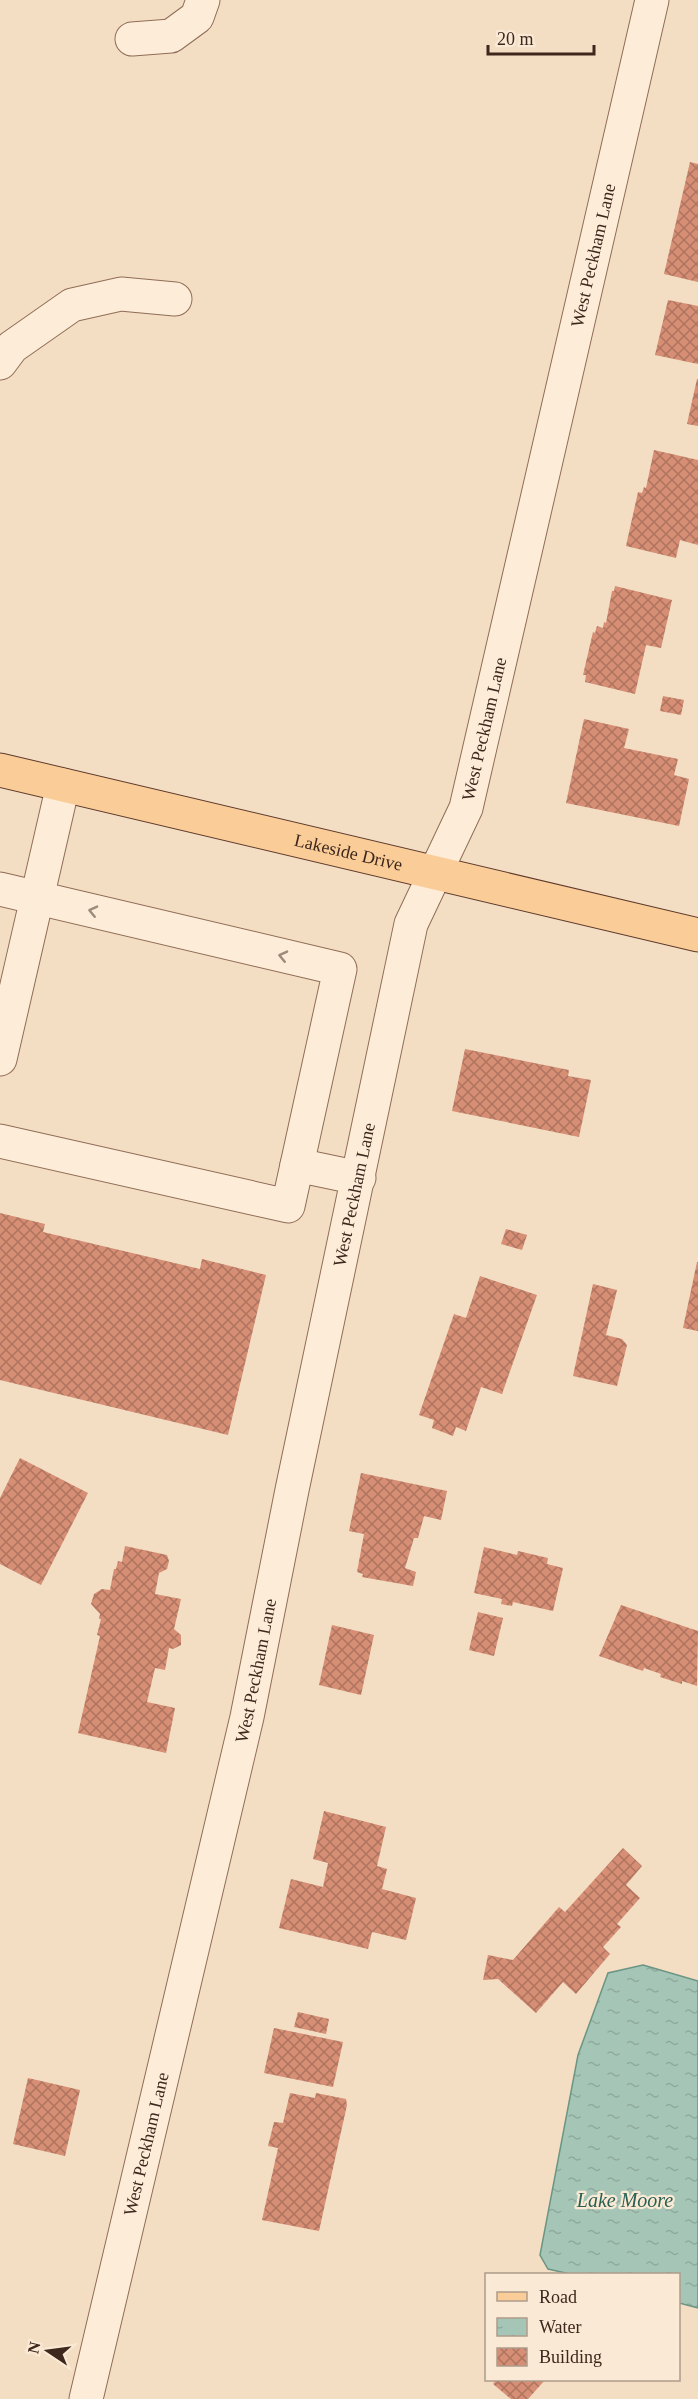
<svg xmlns="http://www.w3.org/2000/svg" width="698" height="2399" font-family="'Times New Roman',serif">
	<style>
		.water { fill: url(#water-ripples); stroke: #6b9584; stroke-width: 1.5 }
		.building { fill: url(#building-cross-hatch) }
		.lines { fill: none; stroke-linecap: round; stroke-linejoin: round }
		.minor-casing { stroke: #906d57; stroke-width: 35 }
		.major-casing { stroke: #5e3b2c; stroke-width: 35 }
		.minor { stroke: #fdecd8; stroke-width: 33 }
		.major { stroke: #facc97; stroke-width: 33 }
		.oneway { stroke: #9e8a7a }
		.labels { text-anchor: middle; stroke-width: 4.5; stroke-linejoin: round; paint-order: stroke }
		.street-label { font-size: 18px; fill: #3e281d; stroke: #fae9d4 }
		.water-label { font-size: 20px; font-style: italic; fill: #2a6054; stroke: #fae9d4 }
	</style>
	<defs>
		<pattern id="water-ripples" width="26" height="14" patternUnits="userSpaceOnUse" patternTransform="scale(1.5)"><rect width="26" height="14" fill="#a5c6b7"/><path d="M2 4q2-2 4 0t4 0M15 11q2-2 4 0t4 0" fill="none" stroke="#8faa9d"/></pattern>
		<pattern id="building-cross-hatch" width="8" height="8" patternUnits="userSpaceOnUse" patternTransform="scale(1.5)"><rect width="8" height="8" fill="#d68e74"/><path d="M0 0l8 8M0 8l8-8" fill="none" stroke="#af745f"/></pattern>
	</defs>
	<rect width="100%" height="100%" fill="#f3ddc3"/>
	<path class="water" d="M643,1965L698,1981V2308L679,2303L678,2274H570L548,2269L540,2255L578,2055L608,1973Z"/>
	<g class="building">
		<path d="M690,162L698,164V282L664,274Z"/>
		<path d="M668,300L698,306V364L655,355Z"/>
		<path d="M697,379H698V426L687,424Z"/>
		<path d="M654,450L698,460V545L680,540L676,558L626,546L638,492L642,493L644,487L646,488Z"/>
		<path d="M615,586L672,600L661,648L646,645L635,694L585,682L586,675H583L593,632L595,633L597,626L603,628L604,622L606,623L612,591H614Z"/>
		<path d="M663,696L684,700L681,715L660,711Z"/>
		<path d="M584,719L629,729L624,748L678,759L674,775L689,779L679,826L566,803Z"/>
		<path d="M465,1049L569,1070L568,1076L591,1080L579,1137L452,1111Z"/>
		<path d="M0,1213L45,1224L43,1232L200,1269L202,1259L266,1275L228,1435L0,1380Z"/>
		<path d="M506,1229L527,1235L522,1250L501,1244Z"/>
		<path d="M697,1262H698V1331L683,1328Z"/>
		<path d="M480,1276L537,1295L502,1394L481,1387L466,1431L456,1427L453,1436L432,1428L434,1420L419,1415L454,1314L466,1318Z"/>
		<path d="M593,1284L617,1290L606,1335L622,1339L627,1345L617,1386L573,1376Z"/>
		<path d="M20,1458L88,1493L41,1585L0,1564V1498Z"/>
		<path d="M361,1473L447,1491L441,1520L424,1516L418,1538H414L405,1568L416,1572L413,1586L362,1577L363,1574L357,1572L364,1534L349,1531Z"/>
		<path d="M125,1546L167,1555L169,1561L167,1569L159,1573L155,1594L181,1599L174,1629L181,1635V1645L173,1649L169,1648L165,1670L155,1668L147,1702L175,1708L166,1753L78,1733L100,1636L97,1635L101,1619H99L100,1614L91,1604L94,1594L102,1589L110,1590L114,1569H116L118,1561L122,1562Z"/>
		<path d="M484,1547L517,1555L518,1551L548,1558L547,1564L563,1568L553,1611L513,1602L512,1606L501,1604L502,1599L474,1593Z"/>
		<path d="M621,1605L698,1631L697,1686L682,1681V1684L660,1677L661,1674L644,1668L643,1671L599,1656Z"/>
		<path d="M478,1612L503,1618L494,1656L469,1650Z"/>
		<path d="M332,1625L374,1635L361,1695L319,1685Z"/>
		<path d="M324,1811L386,1827L377,1866L387,1869L382,1889L416,1898L406,1940L372,1932L368,1949L279,1928L291,1879L323,1887L328,1863L313,1859Z"/>
		<path d="M623,1848L642,1866L626,1885L640,1898L617,1924L621,1927L603,1947L610,1954L576,1994L563,1982L536,2013L498,1979L483,1980L488,1955L513,1960L559,1907L565,1912Z"/>
		<path d="M298,2012L329,2019L326,2034L294,2027Z"/>
		<path d="M274,2028L343,2042L333,2087L264,2073Z"/>
		<path d="M28,2078L80,2090L65,2156L13,2144Z"/>
		<path d="M290,2093L315,2098L316,2093L346,2099L347,2105L319,2231L262,2220L278,2148L268,2146L274,2122L283,2123Z"/>
		<path d="M496,2380H545L528,2399H511L493,2384Z"/>
	</g>
	<g class="lines">
		<g class="minor-casing">
			<g id="minor">
				<path d="M132,39L171,36L197,17L203,0"/>
				<path d="M0,363L12,347L72,305L121,294L175,299"/>
				<path d="M0,889L340,969L297,1165"/>
				<path d="M0,1059L63,785"/>
				<path d="M0,1141L288,1206L297,1165L359,1178"/>
				<path id="s1" d="M86,2399L247,1717L292,1490L411,924L466,808L652,0"/>
			</g>
		</g>
		<g class="major-casing">
			<g id="major">
				<path id="s2" d="M0,770L698,935"/>
			</g>
		</g>
		<use href="#minor" class="minor"/>
		<use href="#major" class="major"/>
	</g>
	<defs><path id="oneway-chevron" d="M-2-3.5L2.5 0L-2 3.5" fill="none" stroke-width="1.6" stroke-linecap="round" stroke-linejoin="round" transform="scale(1.5)"/></defs>
	<g class="oneway">
		<use href="#oneway-chevron" transform="translate(93 911) rotate(-167)"/>
		<use href="#oneway-chevron" transform="translate(283 956) rotate(-167)"/>
	</g>
	<g class="labels">
		<g class="street-label">
			<text dy="6" stroke="none"><textPath href="#s1" startOffset="2206">West Peckham Lane</textPath></text>
			<text dy="6" stroke="none"><textPath href="#s1" startOffset="1720">West Peckham Lane</textPath></text>
			<text dy="6" stroke="none"><textPath href="#s2" startOffset="358">Lakeside Drive</textPath></text>
			<text dy="6" stroke="none"><textPath href="#s1" startOffset="1234">West Peckham Lane</textPath></text>
			<text dy="6" stroke="none"><textPath href="#s1" startOffset="748">West Peckham Lane</textPath></text>
			<text dy="6" stroke="none"><textPath href="#s1" startOffset="262">West Peckham Lane</textPath></text>
		</g>
		<g class="water-label">
			<text x="625" y="2207">Lake Moore</text>
		</g>
	</g>
	<rect x="485" y="2273" width="195" height="108" fill="#fae9d4" stroke="#af9c8b" stroke-width="1.5"/>
	<rect x="497" y="2292" width="30" height="9" fill="#facc97" stroke="#af9c8b" stroke-width="1.5"/>
	<text x="539" y="2303" font-size="18" fill="#3e281d">Road</text>
	<rect x="497" y="2318" width="30" height="18" fill="url(#water-ripples)" stroke="#af9c8b" stroke-width="1.5"/>
	<text x="539" y="2333" font-size="18" fill="#3e281d">Water</text>
	<rect x="497" y="2348" width="30" height="18" fill="url(#building-cross-hatch)" stroke="#af9c8b" stroke-width="1.5"/>
	<text x="539" y="2363" font-size="18" fill="#3e281d">Building</text>
	<g transform="translate(48 2351) rotate(283)" stroke="#fae9d4" stroke-width="4.5" paint-order="stroke">
	<path d="M0-4.5L10 22L0 15L-10 22Z" fill="#3e281d"/>
	<text y="-9" font-size="16" font-weight="bold" text-anchor="middle" fill="#3e281d">N</text>
	</g>
	<path d="M488 45v9h106v-9" fill="none" stroke="#3e281d" stroke-width="3"/>
	<text x="497" y="45" font-size="18" fill="#3e281d" stroke="#fae9d4" stroke-width="4.5" paint-order="stroke">20 m</text>
</svg>
